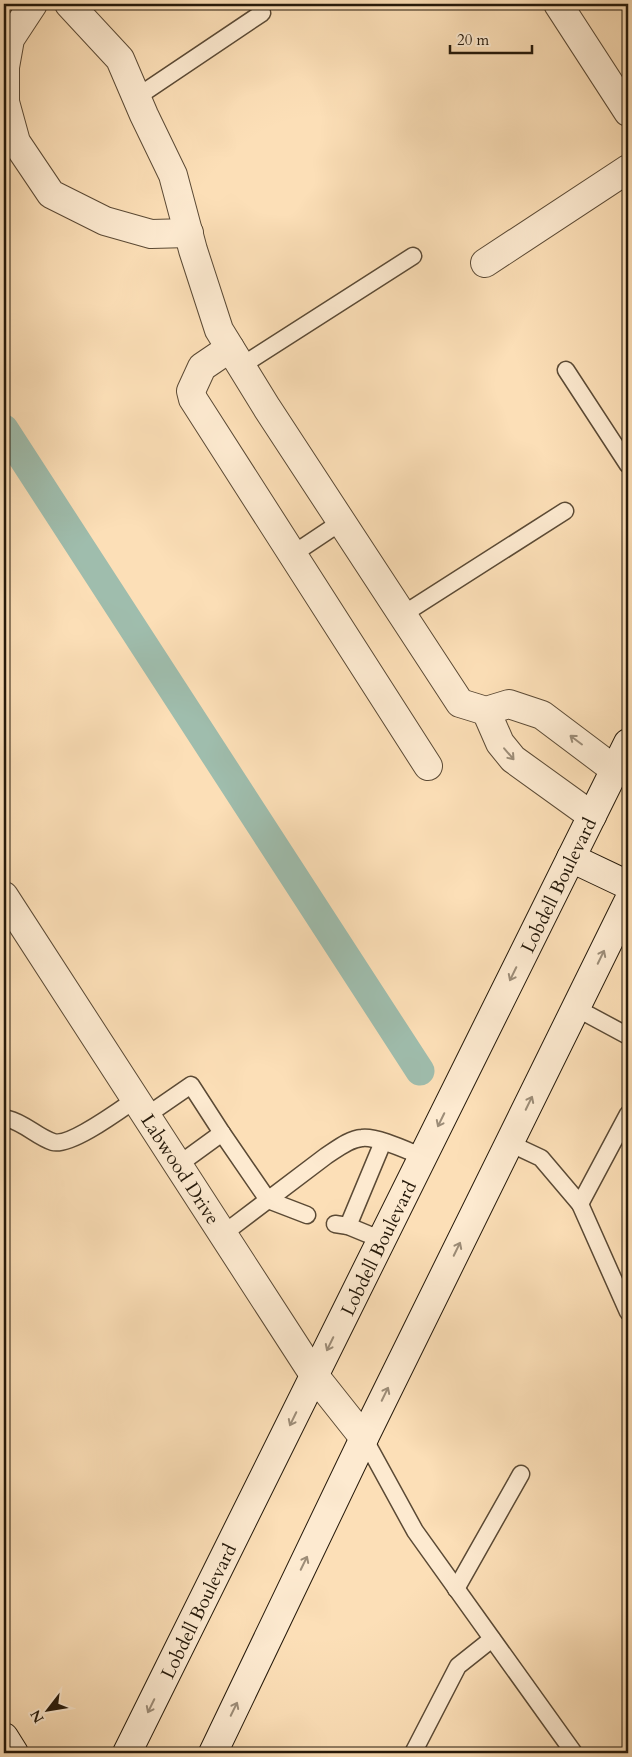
<svg xmlns="http://www.w3.org/2000/svg" width="632" height="1757" font-family="Cardo,serif">
	<style>
		.lines { fill: none; stroke-linecap: round; stroke-linejoin: round }
		.canal { stroke: #9fbdad; stroke-width: 29 }
		.lane-casing { stroke: #5b4a35; stroke-width: 19 }
		.street-casing { stroke: #5b4a35; stroke-width: 30 }
		.secondary-casing { stroke: #25190a; stroke-width: 30 }
		.lane { stroke: #fdead0; stroke-width: 16 }
		.street { stroke: #fdead0; stroke-width: 28 }
		.secondary { stroke: #fdead0; stroke-width: 28 }
		.oneway { stroke: #9c8c77 }
		.labels { text-anchor: middle; stroke-width: 4; stroke-linejoin: round; paint-order: stroke }
		.street-label { font-size: 19px; fill: #25190a; stroke: #fdead0 }
	</style>
	<rect width="100%" height="100%" fill="#fcdfb7"/>
	<filter id="stains"><feTurbulence type="fractalNoise" baseFrequency=".004" numOctaves="4"/><feColorMatrix values="0 0 0 0 .2 0 0 0 0 .09 0 0 0 0 .02 0 0 0 .5 -.17"/></filter>
	<radialGradient id="worn" r=".72"><stop offset=".6" stop-color="#630" stop-opacity="0"/><stop offset="1" stop-color="#630" stop-opacity=".3"/></radialGradient>
	<g class="lines">
		<path class="canal" d="M4,429L420,1071"/>
		<g class="lane-casing">
			<g id="lane">
				<path d="M137,97L262,13"/>
				<path d="M241,366L413,256"/>
				<path d="M566,370L628,465"/>
				<path d="M293,554L341,522"/>
				<path d="M402,615L565,511"/>
				<path d="M576,1008L628,1036"/>
				<path d="M146,1116L191,1085L222,1133"/>
				<path d="M4,1122L8,1119C25,1123 37,1137 53,1142C70,1147 120,1110 136,1099"/>
				<path d="M509,1143L541,1158L580,1204L628,1114"/>
				<path d="M178,1165L222,1133L268,1200L307,1215"/>
				<path d="M580,1204L628,1312"/>
				<path d="M335,1224L348,1226L382,1240"/>
				<path d="M348,1226L383,1142"/>
				<path d="M223,1234L326,1156C337,1149 349,1139 362,1138C377,1136 408,1151 423,1157"/>
				<path d="M364,1438L415,1531L574,1753"/>
				<path d="M456,1589L521,1474"/>
				<path d="M413,1753L458,1666L492,1639"/>
			</g>
		</g>
		<g class="street-casing">
			<g id="street">
				<path d="M33,4L10,39L5,67V102L16,142L51,194L105,221L151,234L189,233"/>
				<path d="M69,4L120,59L144,115L173,175L193,250L219,330L267,408L460,703L486,711L509,704L542,715L615,770"/>
				<path d="M558,4L628,112"/>
				<path d="M485,263L628,169"/>
				<path d="M230,348L202,367L191,391L193,399L428,766"/>
				<path d="M486,711L500,743L513,759L592,816"/>
				<path d="M4,896L314,1375L364,1438"/>
			</g>
		</g>
		<g class="secondary-casing">
			<g id="secondary">
				<path d="M571,858L628,885"/>
				<path d="M4,1737L14,1753"/>
				<path d="M127,1753L628,743"/>
				<path d="M213,1753L364,1438L628,902"/>
			</g>
		</g>
		<use href="#lane" class="lane"/>
		<use href="#street" class="street"/>
		<use href="#secondary" class="secondary"/>
	</g>
	<defs><path id="oneway-shaft" d="M-6 0H5M1.5-3L5.5 0L1.5 3" fill="none" stroke-width="1.6" stroke-linecap="round" stroke-linejoin="round" transform="scale(1.25)"/></defs>
	<g class="oneway">
		<use href="#oneway-shaft" transform="translate(576 740) rotate(-143)"/>
		<use href="#oneway-shaft" transform="translate(509 754) rotate(49)"/>
		<use href="#oneway-shaft" transform="translate(601 957) rotate(-64)"/>
		<use href="#oneway-shaft" transform="translate(513 974) rotate(116)"/>
		<use href="#oneway-shaft" transform="translate(529 1103) rotate(-64)"/>
		<use href="#oneway-shaft" transform="translate(441 1120) rotate(116)"/>
		<use href="#oneway-shaft" transform="translate(457 1249) rotate(-64)"/>
		<use href="#oneway-shaft" transform="translate(330 1344) rotate(116)"/>
		<use href="#oneway-shaft" transform="translate(385 1394) rotate(-64)"/>
		<use href="#oneway-shaft" transform="translate(293 1419) rotate(116)"/>
		<use href="#oneway-shaft" transform="translate(304 1563) rotate(-64)"/>
		<use href="#oneway-shaft" transform="translate(151 1706) rotate(116)"/>
		<use href="#oneway-shaft" transform="translate(234 1709) rotate(-64)"/>
	</g>
	<g class="labels">
		<g class="street-label">
			<text transform="translate(558 885) rotate(-64)" y="7">Lobdell Boulevard</text>
			<text transform="translate(181 1169) rotate(57)" y="7">Labwood Drive</text>
			<text transform="translate(378 1248) rotate(-64)" y="7">Lobdell Boulevard</text>
			<text transform="translate(198 1611) rotate(-64)" y="7">Lobdell Boulevard</text>
		</g>
	</g>
	<rect width="632" height="1757" fill="none" stroke="#fcdfb7" stroke-width="20"/>
	<rect x="5" y="5" width="622" height="1747" fill="none" stroke="#25190a" stroke-width="2.5"/>
	<rect x="10" y="10" width="612" height="1737" fill="none" stroke="#25190a"/>
	<g transform="translate(48 1710) rotate(239)" stroke="#fdead0" stroke-width="4" paint-order="stroke">
	<path d="M0-4L9 19L0 12L-9 19Z" fill="#25190a"/>
	<text y="-8" font-size="14" font-weight="bold" text-anchor="middle" fill="#25190a">N</text>
	</g>
	<path d="M450 45v8h82v-8" fill="none" stroke="#25190a" stroke-width="2.5"/>
	<text x="457" y="45" font-size="15" fill="#25190a" stroke="#fdead0" stroke-width="4" paint-order="stroke">20 m</text>
	<rect width="100%" height="100%" filter="url(#stains)"/>
	<rect width="100%" height="100%" fill="url(#worn)"/>
</svg>
